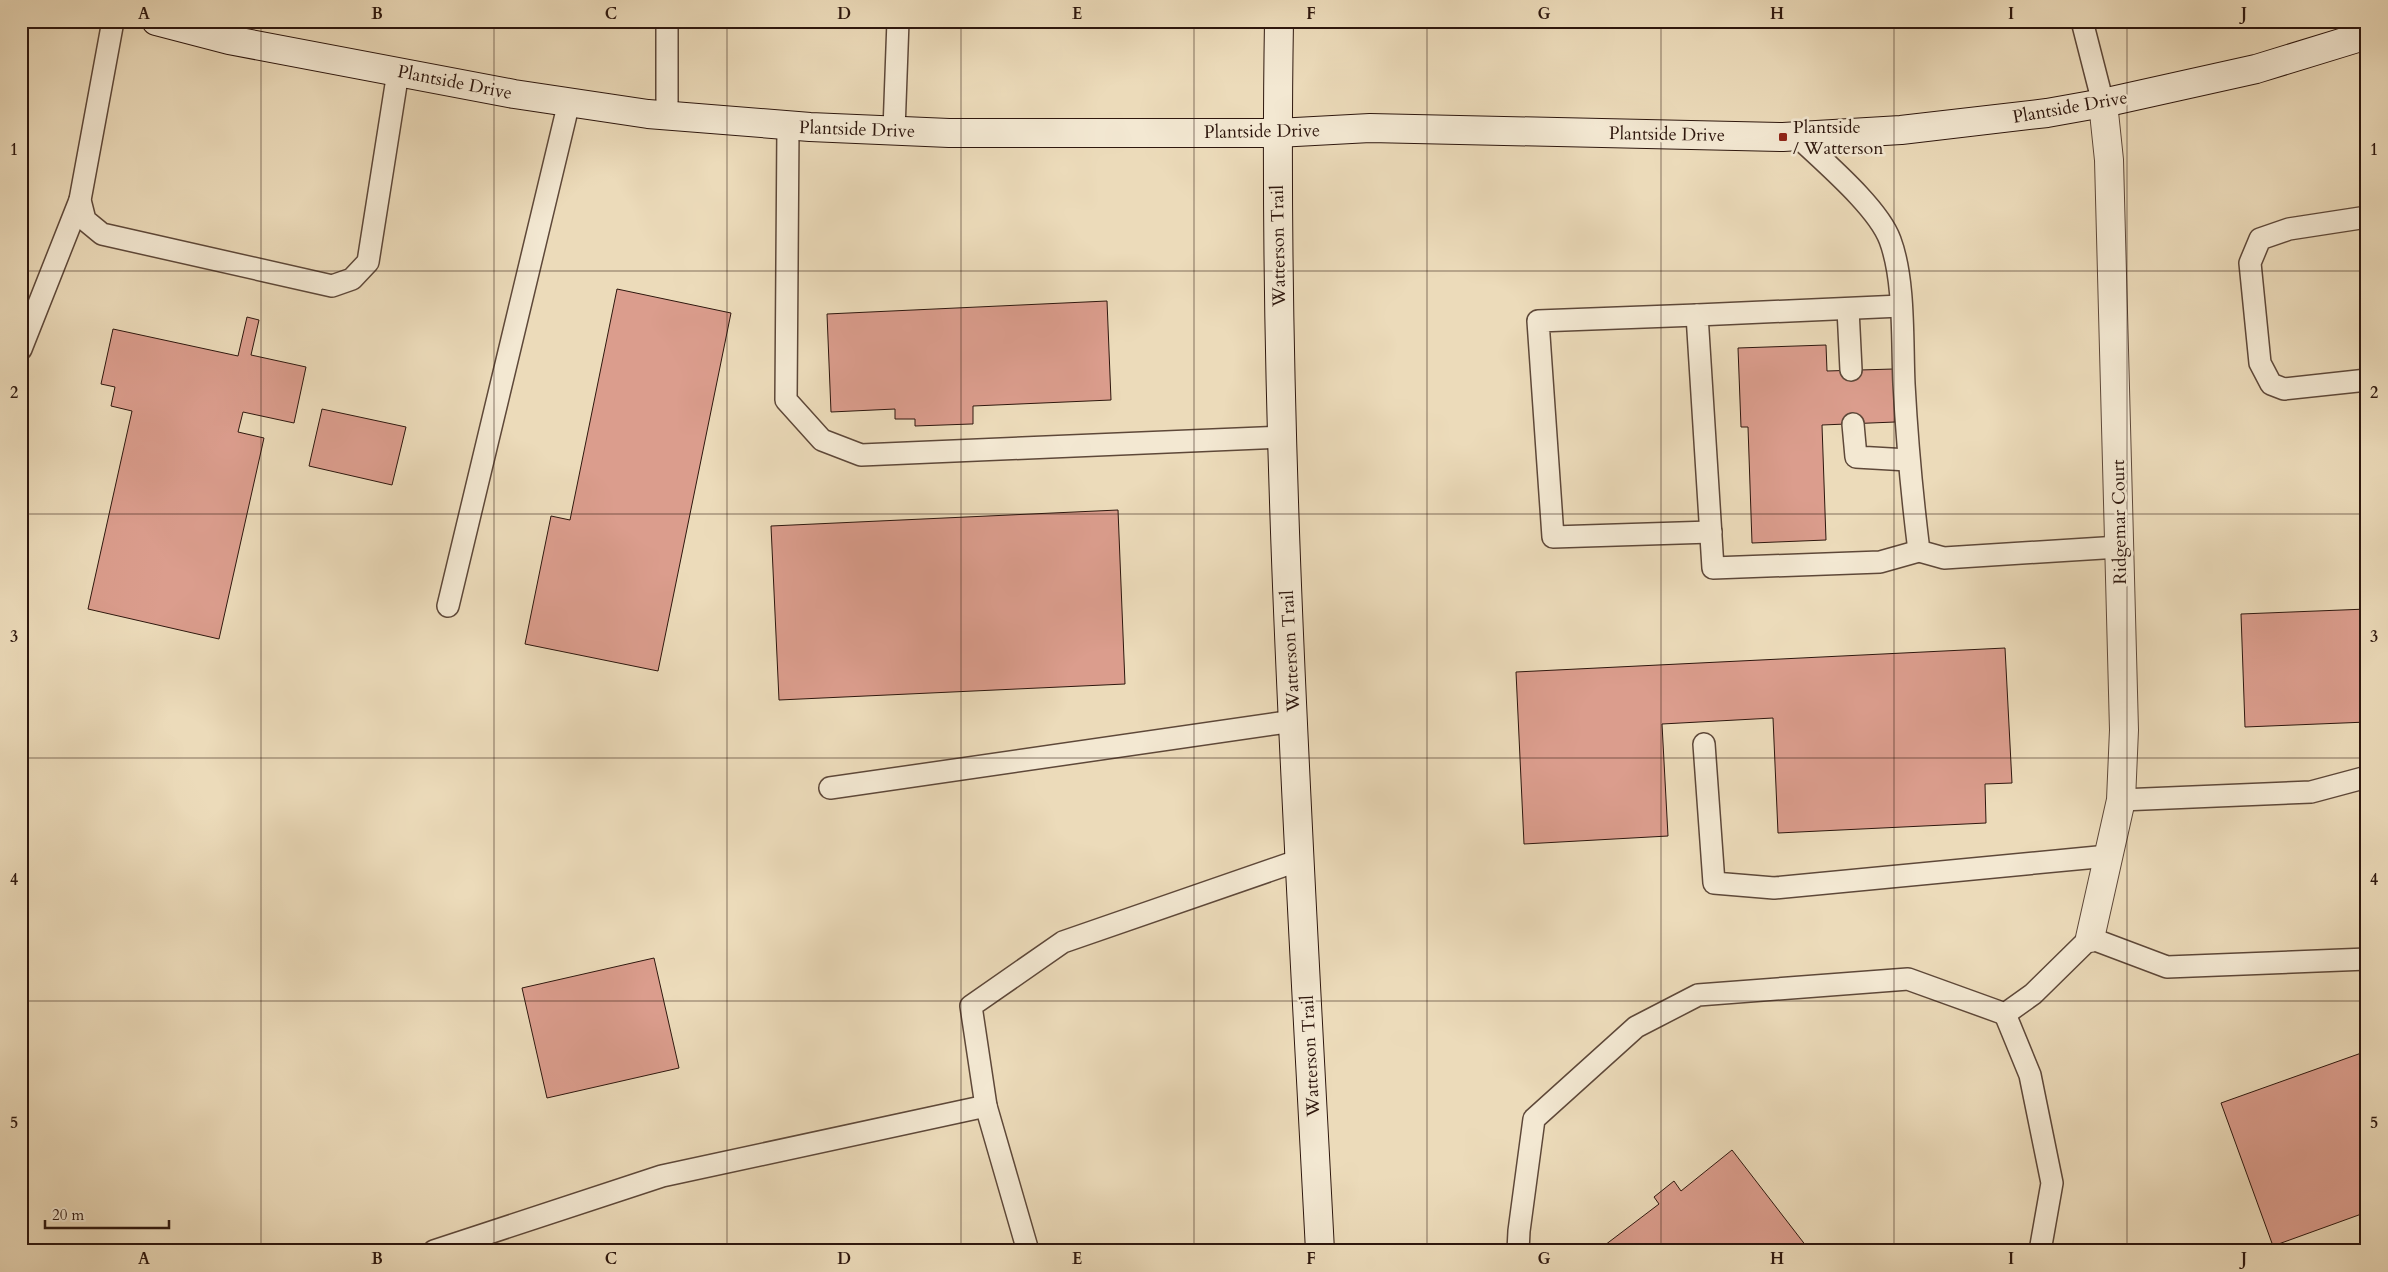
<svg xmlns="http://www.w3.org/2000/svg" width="2388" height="1272" font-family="Cardo,serif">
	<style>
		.building { fill: #db9d8d; stroke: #2e170e }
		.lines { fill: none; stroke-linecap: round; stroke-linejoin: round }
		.lane-casing { stroke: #5e4839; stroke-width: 24 }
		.street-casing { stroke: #5e4839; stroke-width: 30 }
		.secondary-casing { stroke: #2e170e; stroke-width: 30 }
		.lane { stroke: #f3e8d2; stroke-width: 21 }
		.street { stroke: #f3e8d2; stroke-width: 28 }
		.secondary { stroke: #f3e8d2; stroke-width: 28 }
		.grid { fill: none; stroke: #2e170e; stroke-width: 1; stroke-opacity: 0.55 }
		.poi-dot { fill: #8f2418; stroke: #f3e8d2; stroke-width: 2 }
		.labels { text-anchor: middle; stroke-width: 5; stroke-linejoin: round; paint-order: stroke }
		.street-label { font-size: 18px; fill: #2e170e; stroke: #f3e8d2 }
		.poi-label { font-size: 18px; fill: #2e170e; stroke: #f3e8d2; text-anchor: start }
		.neatline { fill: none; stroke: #2e170e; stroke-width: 2 }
		.grid-label { font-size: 16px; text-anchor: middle; font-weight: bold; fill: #2e170e }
	</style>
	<rect width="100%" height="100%" fill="#ecdbba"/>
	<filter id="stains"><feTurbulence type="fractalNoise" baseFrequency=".004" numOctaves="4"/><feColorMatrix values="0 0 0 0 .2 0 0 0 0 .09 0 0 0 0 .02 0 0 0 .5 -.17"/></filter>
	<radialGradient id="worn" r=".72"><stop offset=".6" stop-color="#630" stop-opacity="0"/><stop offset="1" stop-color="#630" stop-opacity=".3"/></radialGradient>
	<g class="building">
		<path d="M617,289L731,313L658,671L525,644L551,516L570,520Z"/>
		<path d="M1107,301L1111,400L973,406V424H971L915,426V419H895V409L831,412L827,314Z"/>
		<path d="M247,317L259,320L251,355L306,367L294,423L243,412L238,432L264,438L219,639L88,609L132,411L111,406L115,387L101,384L113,329L238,356Z"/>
		<path d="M1826,345L1827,371L1893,369L1895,422L1822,425L1826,540L1752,543L1748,427H1741L1738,348Z"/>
		<path d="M322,409L406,427L392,485L309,466Z"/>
		<path d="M1118,510L1125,684L779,700L771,526Z"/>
		<path d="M2367,609V722L2245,727L2241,614Z"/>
		<path d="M2005,648L2012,783L1985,784L1986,823L1778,833L1773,718L1662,724L1668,836L1524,844L1516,672Z"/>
		<path d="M654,958L679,1068L547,1098L522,988Z"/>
		<path d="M2367,1051V1212L2273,1246L2221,1103Z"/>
		<path d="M1732,1150L1810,1251H1610L1605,1245L1659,1204L1654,1197L1674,1181L1681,1191Z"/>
	</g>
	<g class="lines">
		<g class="lane-casing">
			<g id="lane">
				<path d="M113,21L80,200L85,220L102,234L332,286L352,279L368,262L398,72"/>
				<path d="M2082,21L2103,103"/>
				<path d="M667,116V21"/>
				<path d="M788,126L786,400L822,440L861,455L1282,437"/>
				<path d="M894,130L898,21"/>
				<path d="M1797,136C1823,161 1878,207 1890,240C1905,280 1902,341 1904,384C1907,440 1912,495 1919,551L1944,558L2119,547"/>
				<path d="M2367,217L2289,229L2260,239L2250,263L2260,363L2271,384L2284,389L2367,380"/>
				<path d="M1901,306L1697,315L1713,568L1880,562L1919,551"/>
				<path d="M1848,309L1851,370"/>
				<path d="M1697,315L1538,321L1553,537L1711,532"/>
				<path d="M21,349L80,200"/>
				<path d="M1853,424L1856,457L1908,460"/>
				<path d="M448,606L569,102"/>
				<path d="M1704,744L1714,883L1774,888L2108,856"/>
				<path d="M830,788L1294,721"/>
				<path d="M2121,800L2311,792L2367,777"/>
				<path d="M2005,1014L2030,1075L2052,1183L2040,1251"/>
				<path d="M434,1251L662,1176L986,1106"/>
				<path d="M1028,1251L986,1106L971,1006L1063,942L1300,860"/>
				<path d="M1518,1251L1519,1231L1534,1119L1636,1027L1698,995L1908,979L2005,1014L2033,994L2090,938L2167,967L2367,959"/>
			</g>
		</g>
		<g class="street-casing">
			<path id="street" d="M2090,938L2121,800L2124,730L2109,160L2103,103"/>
		</g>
		<g class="secondary-casing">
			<g id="secondary">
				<path d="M156,21L229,40L514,94L648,114L810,127L949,133H1277L1370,128L1783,137L1901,130L2047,113L2103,103L2256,69L2367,35"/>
				<path d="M1279,21C1272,431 1299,841 1320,1251"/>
			</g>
		</g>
		<use href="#lane" class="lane"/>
		<use href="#street" class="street"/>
		<use href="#secondary" class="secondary"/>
	</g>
	<path class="grid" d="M261,21V1251M494,21V1251M727,21V1251M961,21V1251M1194,21V1251M1427,21V1251M1661,21V1251M1894,21V1251M2127,21V1251M21,271H2367M21,514H2367M21,758H2367M21,1001H2367"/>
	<rect class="poi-dot" x="1778" y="132" width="10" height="10" rx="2.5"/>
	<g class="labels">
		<g class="street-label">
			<text transform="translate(455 82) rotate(11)" y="6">Plantside Drive</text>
			<text transform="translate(2070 107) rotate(-10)" y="6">Plantside Drive</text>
			<text transform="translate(857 129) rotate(2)" y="6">Plantside Drive</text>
			<text transform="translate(1262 131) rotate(-1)" y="6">Plantside Drive</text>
			<text transform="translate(1667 134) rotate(1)" y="6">Plantside Drive</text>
			<text transform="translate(1278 246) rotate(-91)" y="6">Watterson Trail</text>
			<text transform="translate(2119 522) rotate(-91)" y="6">Ridgemar Court</text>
			<text transform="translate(1290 651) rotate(-93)" y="6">Watterson Trail</text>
			<text transform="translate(1310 1056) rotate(-93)" y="6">Watterson Trail</text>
		</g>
		<g class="poi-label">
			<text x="1793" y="133">Plantside<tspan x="1793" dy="21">/ Watterson</tspan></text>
		</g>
	</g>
	<rect width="2388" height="1272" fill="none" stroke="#ecdbba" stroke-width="55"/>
	<path d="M45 1220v8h124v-8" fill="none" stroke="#2e170e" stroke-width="2.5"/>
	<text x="52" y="1220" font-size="15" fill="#2e170e" stroke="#f3e8d2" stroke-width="4" paint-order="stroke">20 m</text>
	<rect x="28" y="28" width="2332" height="1216" class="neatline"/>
	<g class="grid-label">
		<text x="144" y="19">A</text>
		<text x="377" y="19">B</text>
		<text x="611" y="19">C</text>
		<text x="844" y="19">D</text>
		<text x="1077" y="19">E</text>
		<text x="1311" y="19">F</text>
		<text x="1544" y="19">G</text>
		<text x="1777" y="19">H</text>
		<text x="2011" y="19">I</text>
		<text x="2244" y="19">J</text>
		<text x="14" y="155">1</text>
		<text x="2374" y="155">1</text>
		<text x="14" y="398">2</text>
		<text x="2374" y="398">2</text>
		<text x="14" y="642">3</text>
		<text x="2374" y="642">3</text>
		<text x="14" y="885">4</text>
		<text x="2374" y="885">4</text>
		<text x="14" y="1128">5</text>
		<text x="2374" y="1128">5</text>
		<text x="144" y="1264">A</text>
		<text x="377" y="1264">B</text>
		<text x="611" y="1264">C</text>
		<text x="844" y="1264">D</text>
		<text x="1077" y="1264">E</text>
		<text x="1311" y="1264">F</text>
		<text x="1544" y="1264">G</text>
		<text x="1777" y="1264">H</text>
		<text x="2011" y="1264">I</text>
		<text x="2244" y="1264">J</text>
	</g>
	<rect width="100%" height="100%" filter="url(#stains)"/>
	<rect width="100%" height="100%" fill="url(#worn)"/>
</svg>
